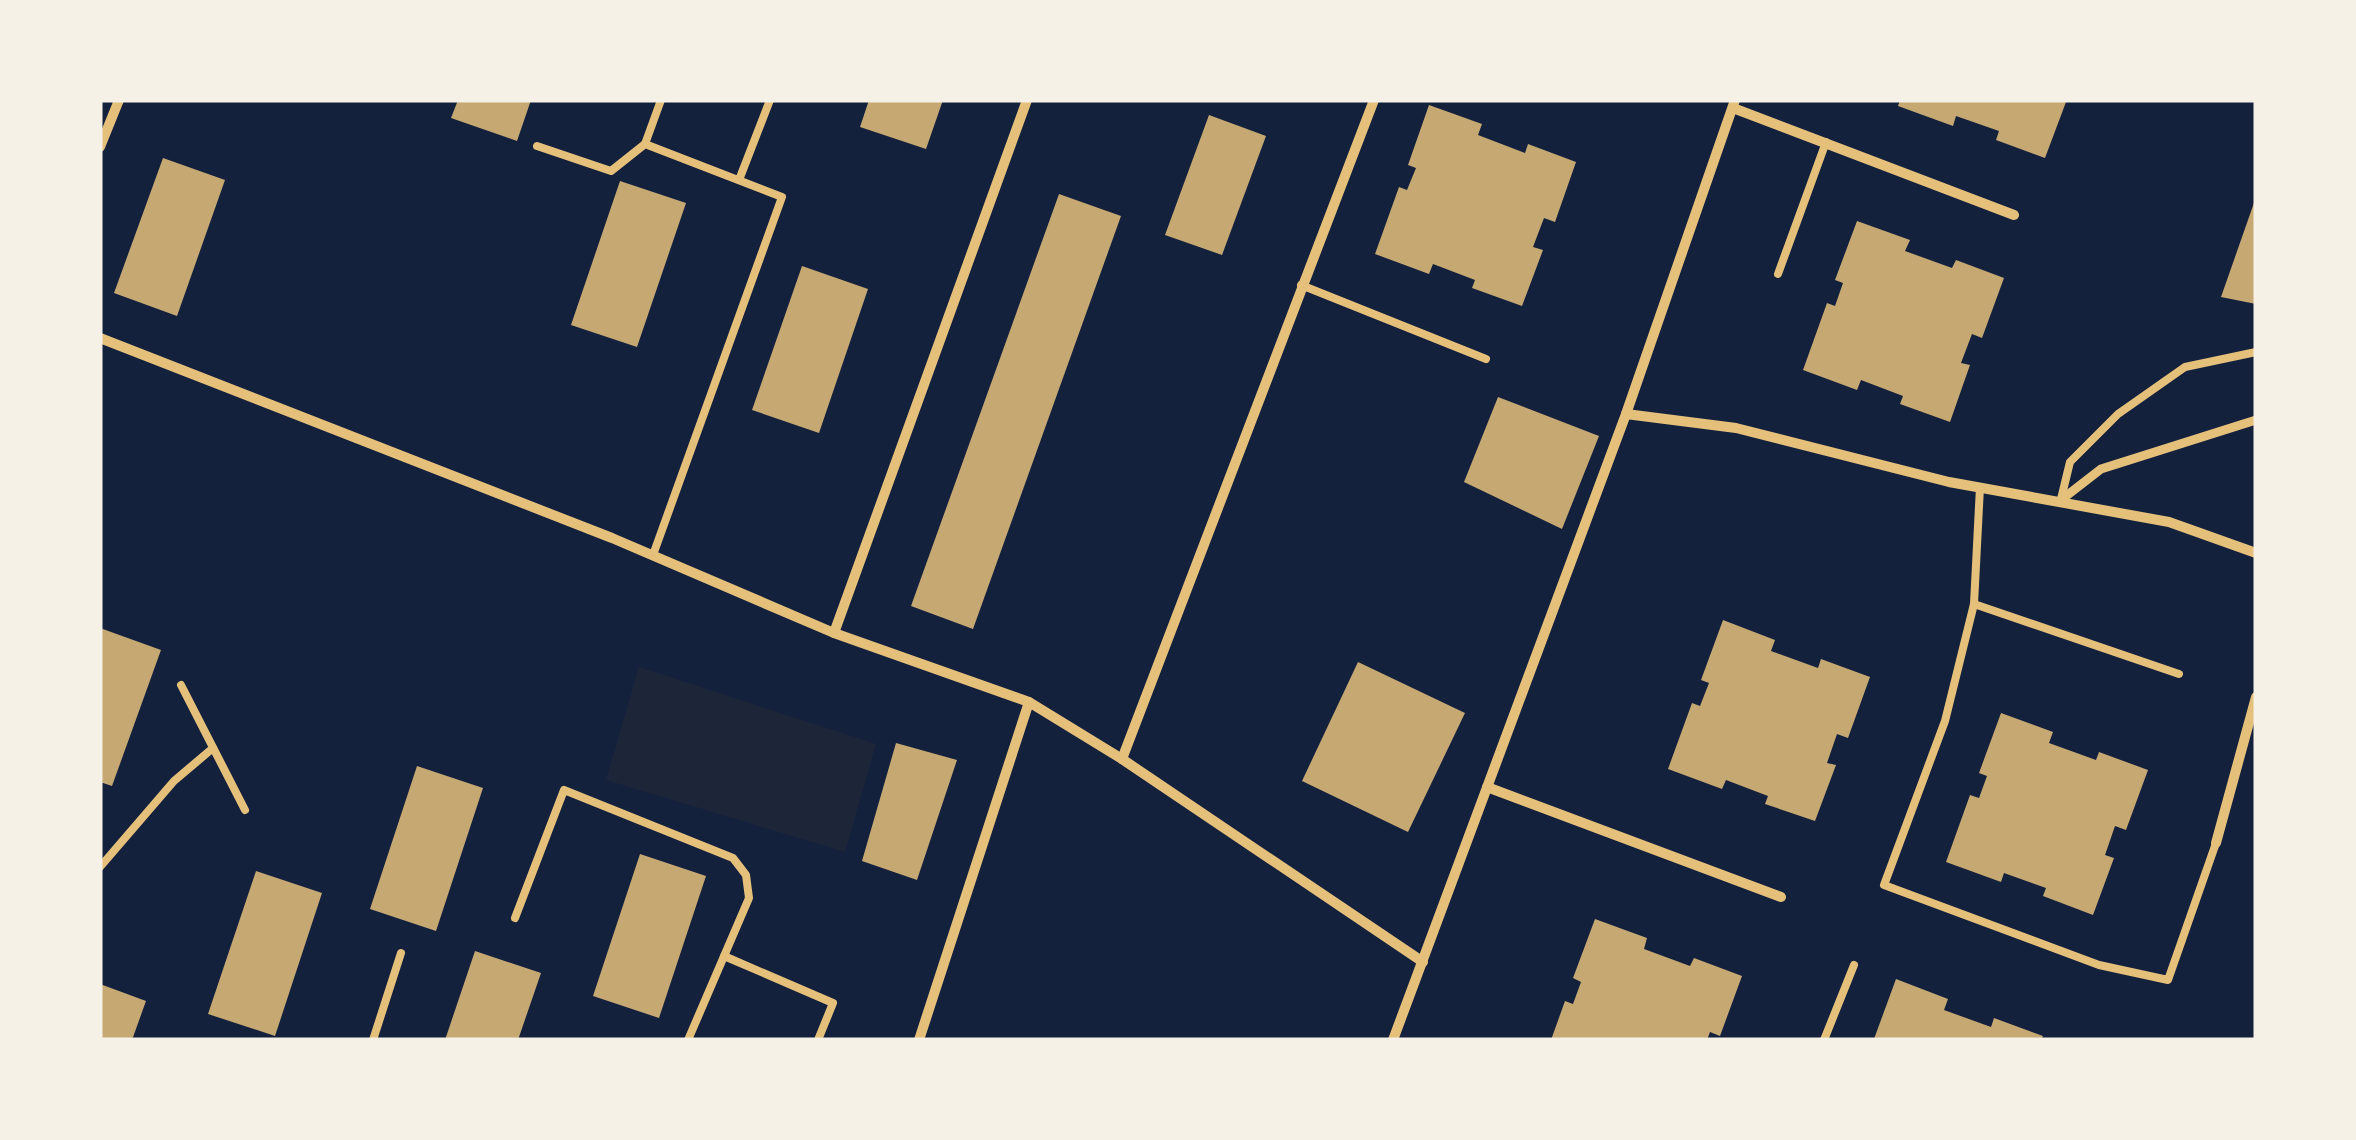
<svg xmlns="http://www.w3.org/2000/svg" width="2356" height="1140" font-family="Spectral,serif">
	<style>
		.green { fill: #1d2539 }
		.building { fill: #c6a872 }
		.lines { fill: none; stroke-linecap: round; stroke-linejoin: round }
		.service { stroke: #e5c07b; stroke-width: 8 }
		.pedestrian { stroke: #e5c07b; stroke-width: 9 }
		.minor { stroke: #e5c07b; stroke-width: 10 }
	</style>
	<rect width="100%" height="100%" fill="#14213d"/>
	<path class="green" d="M639,667L876,744L845,852L606,780Z"/>
	<g class="building">
		<path d="M458,100H531L517,141L451,118Z"/>
		<path d="M869,100H943L926,149L860,127Z"/>
		<path d="M1900,100H2062L2066,102L2045,158L1996,140L1999,131L1956,116L1953,126L1898,106Z"/>
		<path d="M1429,105L1482,124L1478,135L1525,153L1528,144L1576,162L1555,222L1544,218L1533,247L1543,250L1522,306L1472,288L1475,280L1433,264L1429,274L1375,254L1399,187L1407,190L1416,168L1408,165Z"/>
		<path d="M1209,115L1266,136L1222,255L1165,235Z"/>
		<path d="M163,158L225,180L177,316L114,293Z"/>
		<path d="M620,181L686,203L637,347L571,325Z"/>
		<path d="M1059,194L1121,216L973,629L911,606Z"/>
		<path d="M2255,200H2256V304L2221,297Z"/>
		<path d="M1857,221L1910,240L1905,251L1952,268L1956,260L2004,278L1982,338L1972,334L1961,363L1970,365L1950,422L1900,404L1903,396L1861,380L1857,390L1803,370L1827,303L1835,306L1843,283L1835,280Z"/>
		<path d="M802,266L868,289L819,433L752,410Z"/>
		<path d="M1498,397L1599,436L1562,529L1464,482Z"/>
		<path d="M1723,620L1775,640L1771,651L1818,668L1821,659L1870,677L1848,738L1837,734L1827,763L1836,765L1815,821L1765,804L1768,796L1726,780L1722,789L1668,769L1692,703L1700,706L1709,683L1701,680Z"/>
		<path d="M100,628L161,650L112,786L100,782Z"/>
		<path d="M1358,662L1465,713L1408,832L1302,781Z"/>
		<path d="M2001,713L2053,732L2049,743L2096,760L2099,752L2148,770L2126,830L2115,826L2105,855L2114,858L2093,915L2043,896L2046,888L2004,873L2001,882L1946,862L1970,795L1979,798L1987,776L1979,773Z"/>
		<path d="M896,743L957,760L917,880L862,861Z"/>
		<path d="M417,766L483,788L436,931L370,909Z"/>
		<path d="M640,854L706,876L659,1018L593,996Z"/>
		<path d="M256,871L322,893L275,1036L208,1014Z"/>
		<path d="M1595,919L1647,938L1644,949L1690,966L1694,958L1742,976L1720,1036L1710,1032L1707,1040H1551L1565,1001L1573,1004L1581,982L1573,978Z"/>
		<path d="M475,951L541,973L518,1040H445Z"/>
		<path d="M1896,979L1948,999L1944,1010L1991,1027L1994,1018L2043,1036L2041,1040L1874,1039Z"/>
		<path d="M100,984L146,1001L132,1040H100Z"/>
	</g>
	<g class="lines">
		<g class="service">
			<path d="M645,144L661,100"/>
			<path d="M537,146L611,171L645,144L782,197L653,555"/>
			<path d="M739,180L770,100"/>
			<path d="M1778,274L1826,142"/>
			<path d="M1301,285L1486,359"/>
			<path d="M1980,487L1974,604L1945,721L1884,885L2099,965L2168,980L2216,843"/>
			<path d="M2061,499L2070,462L2118,414L2185,367L2256,352"/>
			<path d="M1974,604L2179,674"/>
			<path d="M181,685L245,810"/>
			<path d="M100,867L174,781L213,748"/>
			<path d="M515,918L564,790L733,858L746,875L749,898L688,1040"/>
			<path d="M724,956L833,1003L818,1040"/>
			<path d="M373,1040L401,953"/>
			<path d="M1824,1040L1854,965"/>
		</g>
		<path class="pedestrian" d="M2061,500L2101,469L2256,420"/>
		<g class="minor">
			<path d="M1733,108L2014,215"/>
			<path d="M100,147L119,100"/>
			<path d="M100,338L612,538L834,633L1029,702L1122,759L1423,962"/>
			<path d="M1626,414L1735,100"/>
			<path d="M834,633L1027,100"/>
			<path d="M1122,759L1374,100"/>
			<path d="M1487,787L1781,897"/>
			<path d="M2216,843L2256,697"/>
			<path d="M919,1040L1029,702"/>
			<path d="M1393,1040L1626,414L1736,428L1949,482L2169,522L2256,553"/>
		</g>
	</g>
	<rect width="2356" height="1140" fill="none" stroke="#f6f1e7" stroke-width="205"/>
</svg>
